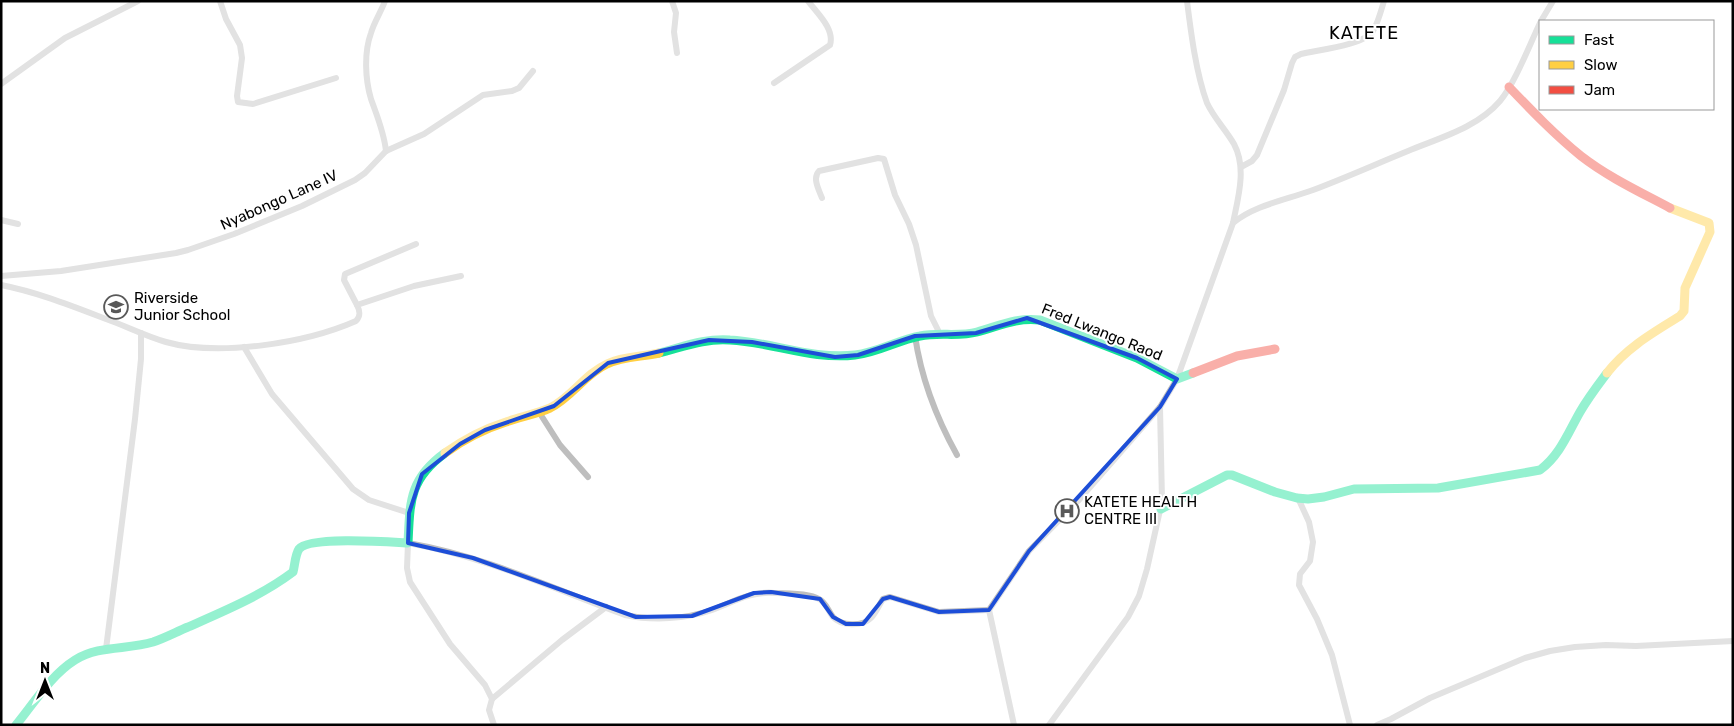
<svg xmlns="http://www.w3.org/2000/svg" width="1734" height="726" font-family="Rubik,sans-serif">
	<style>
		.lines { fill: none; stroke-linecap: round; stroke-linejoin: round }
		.street { stroke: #bebebe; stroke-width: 6 }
		.fast { stroke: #16e098; stroke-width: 9 }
		.slow { stroke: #ffcf43; stroke-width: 9 }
		.jam { stroke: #f24e42; stroke-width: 9 }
		.marked { fill: none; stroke: #1d4ed8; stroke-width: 4; stroke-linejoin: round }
		.labels { text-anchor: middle; stroke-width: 4; stroke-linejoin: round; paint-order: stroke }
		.street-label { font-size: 15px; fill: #000; stroke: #fff }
		.poi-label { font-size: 15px; fill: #000; stroke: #fff; text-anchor: start }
		.quarter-label { font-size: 18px; letter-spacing: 1px; fill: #000; stroke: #fff }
	</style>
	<rect width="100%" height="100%" fill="#fff"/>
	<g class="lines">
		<g class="street">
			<path d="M220,1L226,19L240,45L242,58L237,96L238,102L253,104L336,78"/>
			<path d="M385,1C381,12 374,22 371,33C364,52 365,79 371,99C377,116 384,132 386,151"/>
			<path d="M672,1L676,13L674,32L677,53"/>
			<path d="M1187,1C1191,33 1196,73 1207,103C1214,118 1226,130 1234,144C1247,168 1238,198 1233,223"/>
			<path d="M1541,21L1553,1"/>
			<path d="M774,83L830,45C835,29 817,13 808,1"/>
			<path d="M1,84L65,38L138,1"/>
			<path d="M1241,167L1252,161L1257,155L1284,90L1292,63L1295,57L1301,54C1317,50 1365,45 1373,31C1378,23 1381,11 1384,1"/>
			<path d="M822,198C819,190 812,178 819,171L878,158L884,159L895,195L909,224L916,245L931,316L940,334"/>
			<path d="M1,220L18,224"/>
			<path d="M1,276L61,271L176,253L188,250L234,234L302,206L355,180L365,173L386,151L424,134L483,95L512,91L519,88L533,71"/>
			<path d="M1,285C37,292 72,306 106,319C126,326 145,336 166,342C219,357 306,343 356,321C361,316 360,311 357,305L414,286L461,276"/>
			<path d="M357,305L344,280L345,274L416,244"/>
			<path d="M915,336C921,377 937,419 957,455"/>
			<path d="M244,347L272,394L353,489L369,500L409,513"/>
			<path d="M539,412L560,445L588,477"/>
			<path d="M1298,498L1309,522L1313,542L1310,561L1300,574L1299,585L1317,619L1332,655L1350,725"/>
			<path d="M106,649L135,419L141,359V333"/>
			<path d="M492,699L562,640L606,607"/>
			<path d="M494,725L489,710L492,699L485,685L450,644L410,582L407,568L408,543C484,556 554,589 625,615C653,621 686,619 712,610C733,602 751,591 774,593C786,593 809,593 819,599C826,602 828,611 833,617C841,626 862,627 871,618C876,613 879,605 883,599L890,597L939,612L989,610"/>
			<path d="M1014,725L989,610L1029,551L1078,501L1160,407"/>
			<path d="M1049,725L1128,617L1139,596L1147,569L1162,501L1160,407L1177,379L1233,223C1255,205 1286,200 1313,190C1345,178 1376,164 1408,151C1439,138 1477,128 1500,101C1515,83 1529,46 1540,23"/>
			<path d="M1377,725L1391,719L1430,698L1525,658L1550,651L1575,647L1606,645L1636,646L1733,641"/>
		</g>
		<g class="fast">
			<path d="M659,353C683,347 705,338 730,340C772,342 812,360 855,355C877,353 898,340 920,336C939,332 959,337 977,332C999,326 1017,317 1040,320L1137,358L1177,379L1193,373"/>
			<path d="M1161,509L1227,475H1232L1275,492L1297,498L1308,499L1324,497L1354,489L1438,488L1540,470C1560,455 1568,433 1580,412C1588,398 1598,385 1607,373"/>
			<path d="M16,725C34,703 51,675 75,660C99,645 127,650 153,642C165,638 176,632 188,627C224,611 261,596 293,572C295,565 295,555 299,549C309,536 390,542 408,543C410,502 409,479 445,453"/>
		</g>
		<g class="slow">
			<path d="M1607,373C1626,348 1654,332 1680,316L1684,311L1685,288L1710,232L1709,223L1670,208"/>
			<path d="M445,453C463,440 484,429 506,422C520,417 536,414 550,408C572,397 585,374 607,364C623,356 642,357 659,353"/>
		</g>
		<g class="jam">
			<path d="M1509,87C1532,111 1555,135 1581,156C1608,177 1640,192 1670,208"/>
			<path d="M1193,373L1237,356L1275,349"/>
		</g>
	</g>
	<path d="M0 0H1734V726H0ZM1027,318L1137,358L1177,379L1160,407L1029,551L989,610L939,612L890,597L883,599L863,624H846L833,617L820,599L771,592L754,593L692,616L636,617L473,558L408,543L409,513L422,474L460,444L485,430L554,406L608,363L709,340L752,342L835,357L858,355L915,336L976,333Z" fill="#fff" fill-opacity=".55" fill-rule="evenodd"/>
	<path class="marked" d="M1027,318L1137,358L1177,379L1160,407L1029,551L989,610L939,612L890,597L883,599L863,624H846L833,617L820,599L771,592L754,593L692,616L636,617L473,558L408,543L409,513L422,474L460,444L485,430L554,406L608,363L709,340L752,342L835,357L858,355L915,336L976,333Z"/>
	<defs>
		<g id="school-ring" transform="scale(1.25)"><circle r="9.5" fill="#fff" stroke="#595959" stroke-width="1.5"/><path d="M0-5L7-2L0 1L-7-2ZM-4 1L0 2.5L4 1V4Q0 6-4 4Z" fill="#595959"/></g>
		<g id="hospital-ring" transform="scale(1.25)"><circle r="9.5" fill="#fff" stroke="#595959" stroke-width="1.5"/><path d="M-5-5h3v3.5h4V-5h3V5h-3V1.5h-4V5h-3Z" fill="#595959"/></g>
	</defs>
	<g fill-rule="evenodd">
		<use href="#school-ring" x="116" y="307"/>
		<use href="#hospital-ring" x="1067" y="511"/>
	</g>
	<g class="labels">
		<g class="street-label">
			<text transform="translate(279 200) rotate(-24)" y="5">Nyabongo Lane IV</text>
			<text transform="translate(1102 332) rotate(22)" y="5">Fred Lwango Raod</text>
		</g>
		<g class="poi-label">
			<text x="134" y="303">Riverside<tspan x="134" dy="17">Junior School</tspan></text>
			<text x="1084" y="507">KATETE HEALTH<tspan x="1084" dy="17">CENTRE III</tspan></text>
		</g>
		<g class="quarter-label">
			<text x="1364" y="39">KATETE</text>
		</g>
	</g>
	<rect width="1734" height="726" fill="none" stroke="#000000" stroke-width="5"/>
	<rect x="1539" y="20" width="175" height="90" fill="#ffffff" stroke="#999999"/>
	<rect x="1549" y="36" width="25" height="8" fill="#16e098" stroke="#999999"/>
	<text x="1584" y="45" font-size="15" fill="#000000">Fast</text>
	<rect x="1549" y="61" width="25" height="8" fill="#ffcf43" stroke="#999999"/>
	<text x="1584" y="70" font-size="15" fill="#000000">Slow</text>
	<rect x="1549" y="86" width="25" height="8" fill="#f24e42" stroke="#999999"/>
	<text x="1584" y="95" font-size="15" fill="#000000">Jam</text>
	<g transform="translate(45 681)" stroke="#ffffff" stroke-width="4" paint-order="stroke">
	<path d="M0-4L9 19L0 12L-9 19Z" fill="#000000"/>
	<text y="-8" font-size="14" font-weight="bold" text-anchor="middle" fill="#000000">N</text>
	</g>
</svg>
